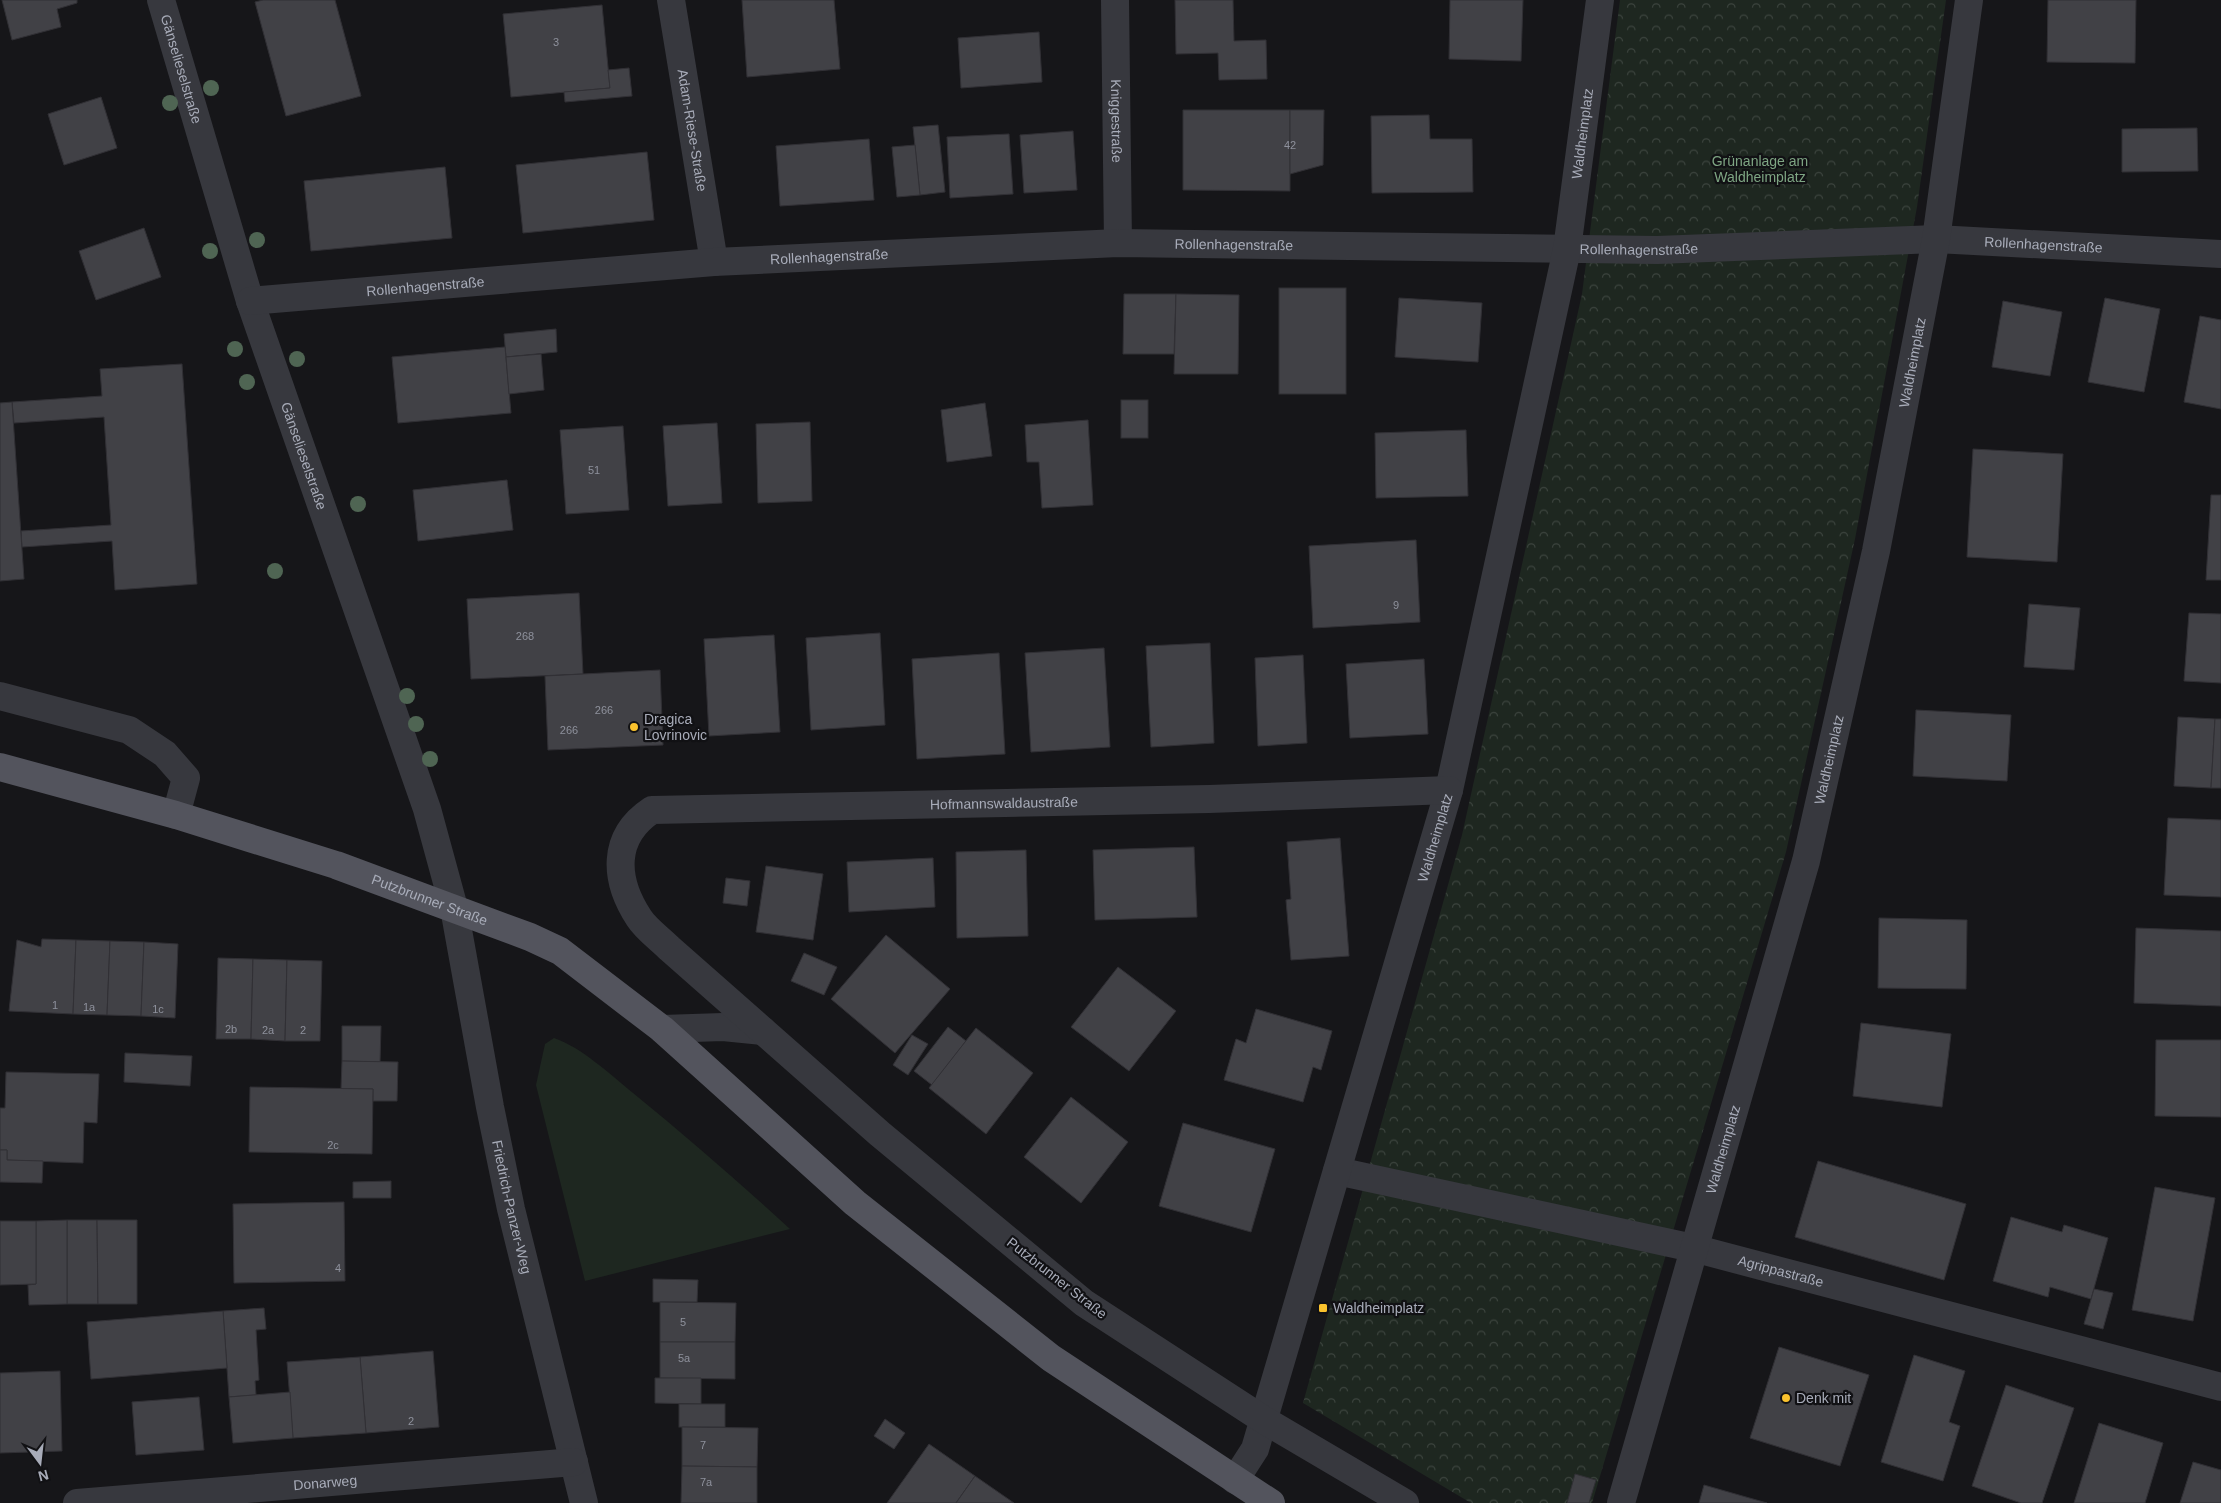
<svg xmlns="http://www.w3.org/2000/svg" width="2221" height="1503" font-family="Helvetica,sans-serif">
	<style>
		.grass { fill: #1e2720 }
		.park { fill: url(#park-crowns) }
		.building { fill: #414146; stroke: #313035 }
		.lines { fill: none; stroke-linecap: round; stroke-linejoin: round }
		.minor { stroke: #37383e; stroke-width: 28 }
		.major { stroke: #53545d; stroke-width: 28 }
		.tree { fill: #4f6553 }
		.poi-dot { fill: #fac22d; stroke: #111114; stroke-width: 2 }
		.labels { text-anchor: middle; stroke-width: 4.5; stroke-linejoin: round; paint-order: stroke }
		.number-label { font-size: 11px; fill: #8e919c }
		.street-label { font-size: 14px; fill: #a8acb9; stroke: #111114 }
		.park-label { font-size: 14px; fill: #7ea583; stroke: #111114 }
		.poi-label { font-size: 14px; fill: #a8acb9; stroke: #111114; text-anchor: start }
	</style>
	<defs>
		<pattern id="park-crowns" width="20" height="18" patternUnits="userSpaceOnUse" patternTransform="scale(1.25)"><rect width="20" height="18" fill="#1e2720"/><path d="M2 6a3 3 0 1 1 6 0M12 15a3 3 0 1 1 6 0" fill="none" stroke="#3c443e"/></pattern>
	</defs>
	<rect width="100%" height="100%" fill="#161619"/>
	<path class="grass" d="M554,1038C581,1047 611,1075 633,1093C687,1137 739,1182 790,1229L585,1281L536,1085L545,1044Z"/>
	<path class="park" d="M1620,0H1946L1917,207L1855,539L1786,852L1592,1503H1471L1303,1403L1462,835L1582,294Z"/>
	<g class="building">
		<path d="M2,0H77V3L57,9L61,27L12,40Z"/>
		<path d="M263,0H335L361,96L286,116L255,2Z"/>
		<path d="M742,0H834L840,69L747,77Z"/>
		<path d="M1175,0H1233L1234,41L1266,40L1267,79L1219,80L1218,53L1176,54Z"/>
		<path d="M1450,0H1523L1521,61L1449,59Z"/>
		<path d="M2048,0H2136L2135,63L2047,62Z"/>
		<path d="M602,5L610,88L511,97L503,14Z"/>
		<path d="M1039,32L1042,82L961,88L958,38Z"/>
		<path d="M629,68L632,96L565,102L564,92L610,88L608,70Z"/>
		<path d="M101,97L117,148L64,165L48,114Z"/>
		<path d="M1183,110H1290V191L1183,190Z"/>
		<path d="M1290,110H1324L1323,165L1290,174Z"/>
		<path d="M1429,115L1430,139H1472L1473,192L1372,193L1371,116Z"/>
		<path d="M938,125L945,192L920,195L913,127Z"/>
		<path d="M2197,128L2198,171L2122,172V129Z"/>
		<path d="M1073,131L1077,190L1024,193L1020,135Z"/>
		<path d="M1009,134L1013,194L950,198L947,137Z"/>
		<path d="M869,139L874,200L780,206L776,146Z"/>
		<path d="M915,145L920,195L897,197L892,147Z"/>
		<path d="M647,152L654,220L523,233L516,165Z"/>
		<path d="M445,167L452,238L311,251L304,181Z"/>
		<path d="M144,228L161,277L96,300L79,251Z"/>
		<rect x="1279" y="288" width="67" height="106"/>
		<path d="M1124,294H1176L1174,354H1123Z"/>
		<path d="M1176,294L1239,295L1238,374H1174Z"/>
		<path d="M1399,298L1482,303L1478,362L1395,357Z"/>
		<path d="M2105,298L2160,309L2144,392L2088,382Z"/>
		<path d="M2003,301L2062,312L2050,376L1992,367Z"/>
		<path d="M2200,316L2221,320V409L2184,402Z"/>
		<path d="M556,329L557,352L506,357L504,334Z"/>
		<path d="M505,347L511,413L398,423L392,357Z"/>
		<path d="M541,354L544,390L509,394L506,357Z"/>
		<path d="M182,364L197,584L115,590L112,541L22,547L21,531L111,525L104,417L14,423L12,402L102,396L100,369Z"/>
		<rect x="1121" y="400" width="27" height="38"/>
		<path d="M12,402L24,579L0,581V403Z"/>
		<path d="M985,403L992,456L947,462L941,410Z"/>
		<path d="M1088,420L1093,505L1042,508L1039,462H1027L1025,425Z"/>
		<path d="M810,422L812,501L758,503L756,424Z"/>
		<path d="M717,423L722,503L668,506L663,426Z"/>
		<path d="M623,426L629,510L566,514L560,430Z"/>
		<path d="M1466,430L1468,496L1376,498L1375,433Z"/>
		<path d="M1973,449L2063,454L2057,562L1967,557Z"/>
		<path d="M507,480L513,530L418,541L413,490Z"/>
		<path d="M2211,495H2221V580H2206Z"/>
		<path d="M1416,540L1420,622L1313,628L1309,546Z"/>
		<path d="M579,593L583,674L471,679L467,599Z"/>
		<path d="M2029,604L2080,608L2074,670L2024,667Z"/>
		<path d="M2189,613L2221,614V683L2184,681Z"/>
		<path d="M880,633L885,725L811,730L806,638Z"/>
		<path d="M774,635L780,732L709,736L704,639Z"/>
		<path d="M1210,643L1214,743L1151,747L1146,646Z"/>
		<path d="M1104,648L1110,747L1031,752L1025,653Z"/>
		<path d="M999,653L1005,754L917,759L912,659Z"/>
		<path d="M1303,655L1307,743L1258,746L1255,658Z"/>
		<path d="M1424,659L1428,734L1350,738L1346,664Z"/>
		<path d="M660,670L663,745L548,750L545,676Z"/>
		<path d="M1916,710L2011,715L2007,781L1913,776Z"/>
		<path d="M2178,717L2215,719L2211,788L2174,786Z"/>
		<path d="M2215,719H2221V788H2211Z"/>
		<path d="M2168,818L2221,820V897L2164,895Z"/>
		<path d="M1340,838L1349,956L1291,960L1286,900L1291,899L1287,842Z"/>
		<path d="M1194,847L1197,917L1095,920L1093,850Z"/>
		<path d="M1026,850L1028,936L957,938L956,852Z"/>
		<path d="M933,858L935,907L849,912L847,862Z"/>
		<path d="M766,866L823,874L813,940L756,932Z"/>
		<path d="M726,878L750,881L747,906L723,903Z"/>
		<path d="M1879,918L1967,920L1966,989L1878,988Z"/>
		<path d="M2136,928L2221,931V1006L2134,1003Z"/>
		<path d="M886,935L950,989L895,1053L831,999Z"/>
		<path d="M42,939L76,940L73,1014L9,1011L17,940L41,947Z"/>
		<path d="M76,940L110,941L107,1015L73,1014Z"/>
		<path d="M110,941L144,942L141,1016L107,1015Z"/>
		<path d="M144,942L178,944L175,1018L141,1016Z"/>
		<path d="M804,953L837,967L824,995L791,981Z"/>
		<path d="M218,958L253,959L251,1039H216Z"/>
		<path d="M253,959L287,960L285,1041L251,1039Z"/>
		<path d="M287,960L322,961L320,1041H285Z"/>
		<path d="M1118,967L1176,1011L1129,1071L1071,1027Z"/>
		<path d="M1256,1009L1332,1031L1321,1070L1313,1067L1303,1102L1224,1080L1236,1039L1246,1043Z"/>
		<path d="M1861,1023L1951,1034L1942,1107L1853,1096Z"/>
		<path d="M342,1026H381L380,1062L342,1061Z"/>
		<path d="M948,1027L966,1041L932,1085L914,1071Z"/>
		<path d="M976,1028L1033,1073L986,1134L929,1088Z"/>
		<path d="M912,1035L928,1044L908,1075L893,1065Z"/>
		<path d="M2156,1040H2221V1117L2155,1116Z"/>
		<path d="M125,1053L192,1056L190,1086L124,1082Z"/>
		<path d="M342,1061L398,1062L397,1101H373V1089H341Z"/>
		<path d="M6,1072L99,1074L97,1123L84,1122L83,1163L7,1160V1150H0V1108H5Z"/>
		<path d="M250,1087L373,1089L372,1154L249,1152Z"/>
		<path d="M1071,1097L1128,1142L1081,1203L1024,1157Z"/>
		<path d="M1183,1123L1275,1149L1251,1232L1159,1206Z"/>
		<path d="M0,1150H7V1160L43,1161L42,1183L0,1182Z"/>
		<path d="M1818,1161L1966,1204L1944,1280L1795,1237Z"/>
		<path d="M391,1181V1198H353V1182Z"/>
		<path d="M2155,1187L2215,1198L2193,1321L2132,1310Z"/>
		<path d="M344,1202L345,1281L234,1283L233,1204Z"/>
		<path d="M2011,1217L2062,1232L2064,1225L2108,1238L2091,1299L2050,1287L2048,1297L1993,1281Z"/>
		<path d="M67,1220H97L98,1304H67Z"/>
		<path d="M67,1220V1304L29,1305L28,1285L36,1284V1221Z"/>
		<path d="M97,1220H137V1304H98Z"/>
		<path d="M0,1221H36V1284L0,1285Z"/>
		<path d="M653,1279L698,1280L697,1302H653Z"/>
		<path d="M2094,1289L2113,1293L2103,1329L2084,1324Z"/>
		<path d="M660,1302L736,1303L735,1342H660Z"/>
		<path d="M264,1308L266,1329L256,1330L259,1380L255,1381L256,1395L229,1397L223,1311Z"/>
		<path d="M223,1311L227,1368L91,1379L87,1322Z"/>
		<path d="M660,1342H735V1379L660,1378Z"/>
		<path d="M1779,1347L1869,1375L1840,1466L1750,1438Z"/>
		<path d="M433,1351L439,1427L366,1433L360,1357Z"/>
		<path d="M1914,1355L1965,1371L1949,1422L1960,1426L1943,1481L1881,1462Z"/>
		<path d="M360,1357L366,1433L293,1438L287,1362Z"/>
		<path d="M60,1371L62,1451L0,1453V1373Z"/>
		<path d="M655,1378H701V1404L655,1403Z"/>
		<path d="M2006,1385L2074,1408L2042,1503H2021L1972,1486Z"/>
		<path d="M290,1392L293,1438L233,1443L229,1397Z"/>
		<path d="M199,1397L204,1450L136,1455L132,1402Z"/>
		<rect x="679" y="1404" width="46" height="23"/>
		<path d="M885,1419L905,1433L894,1449L874,1436Z"/>
		<path d="M2099,1423L2163,1443L2145,1503H2074Z"/>
		<path d="M682,1427L758,1428L757,1467L682,1466Z"/>
		<path d="M929,1444L975,1476L956,1503H887Z"/>
		<path d="M2193,1462L2221,1470V1503H2180Z"/>
		<path d="M682,1466L757,1467V1503H681Z"/>
		<path d="M1575,1474L1596,1480L1589,1503H1567Z"/>
		<path d="M975,1476L1014,1503H956Z"/>
		<path d="M1704,1485L1767,1503H1699Z"/>
	</g>
	<g class="lines">
		<g class="minor">
			<path id="s1" d="M161,0L250,301L427,809L454,908L490,1107L511,1209L584,1503"/>
			<path id="s2" d="M671,0L714,262"/>
			<path id="s3" d="M1115,0L1118,243"/>
			<path id="s4" d="M250,301L714,262L1118,243L1657,250L1936,239L2221,254"/>
			<path d="M0,696L129,730L165,754L186,778L176,815"/>
			<path d="M662,1029L723,1027L763,1031"/>
			<path id="s5" d="M1337,1171L1693,1248L2221,1387"/>
			<path id="s6" d="M1235,1480L1255,1449L1449,790L1567,249L1600,0"/>
			<path id="s7" d="M77,1503L574,1462"/>
			<path id="s8" d="M1405,1503L1264,1420L1084,1303L880,1134L669,948C659,938 646,929 639,918C614,880 611,837 652,810L1209,799L1449,790"/>
			<path id="s9" d="M1621,1503L1806,861L1876,551L1936,239L1969,0"/>
		</g>
		<path class="major" id="s10" d="M0,767L176,815L336,865L530,937L560,951L662,1029L855,1203L1051,1358L1271,1503"/>
	</g>
	<g class="tree">
		<circle cx="211" cy="88" r="8"/>
		<circle cx="170" cy="103" r="8"/>
		<circle cx="257" cy="240" r="8"/>
		<circle cx="210" cy="251" r="8"/>
		<circle cx="235" cy="349" r="8"/>
		<circle cx="297" cy="359" r="8"/>
		<circle cx="247" cy="382" r="8"/>
		<circle cx="358" cy="504" r="8"/>
		<circle cx="275" cy="571" r="8"/>
		<circle cx="407" cy="696" r="8"/>
		<circle cx="416" cy="724" r="8"/>
		<circle cx="430" cy="759" r="8"/>
	</g>
	<g class="poi-dot">
		<circle cx="634" cy="727" r="5"/>
		<rect x="1318" y="1303" width="10" height="10" rx="2.5"/>
		<circle cx="1786" cy="1398" r="5"/>
	</g>
	<g class="labels">
		<g class="number-label">
			<text x="556" y="46">3</text>
			<text x="1290" y="149">42</text>
			<text x="594" y="474">51</text>
			<text x="1396" y="609">9</text>
			<text x="525" y="640">268</text>
			<text x="604" y="714">266</text>
			<text x="569" y="734">266</text>
			<text x="55" y="1009">1</text>
			<text x="89" y="1011">1a</text>
			<text x="158" y="1013">1c</text>
			<text x="231" y="1033">2b</text>
			<text x="268" y="1034">2a</text>
			<text x="303" y="1034">2</text>
			<text x="333" y="1149">2c</text>
			<text x="338" y="1272">4</text>
			<text x="683" y="1326">5</text>
			<text x="684" y="1362">5a</text>
			<text x="411" y="1425">2</text>
			<text x="703" y="1449">7</text>
			<text x="706" y="1486">7a</text>
		</g>
		<g class="street-label">
			<text dy="5" stroke="none"><textPath href="#s1" startOffset="72">Gänselieselstraße</textPath></text>
			<text dy="5" stroke="none"><textPath href="#s3" startOffset="121">Kniggestraße</textPath></text>
			<text dy="5" stroke="none"><textPath href="#s2" startOffset="132">Adam-Riese-Straße</textPath></text>
			<text dy="5" stroke="none"><textPath href="#s6" startOffset="1394">Waldheimplatz</textPath></text>
			<text dy="5" stroke="none"><textPath href="#s4" startOffset="986">Rollenhagenstraße</textPath></text>
			<text dy="5" stroke="none"><textPath href="#s4" startOffset="1796">Rollenhagenstraße</textPath></text>
			<text dy="5" stroke="none"><textPath href="#s4" startOffset="1391">Rollenhagenstraße</textPath></text>
			<text dy="5" stroke="none"><textPath href="#s4" startOffset="581">Rollenhagenstraße</textPath></text>
			<text dy="5" stroke="none"><textPath href="#s4" startOffset="176">Rollenhagenstraße</textPath></text>
			<text dy="5" stroke="none"><textPath href="#s9" startOffset="1178">Waldheimplatz</textPath></text>
			<text dy="5" stroke="none"><textPath href="#s1" startOffset="478">Gänselieselstraße</textPath></text>
			<text dy="5" stroke="none"><textPath href="#s9" startOffset="772">Waldheimplatz</textPath></text>
			<text dy="5" stroke="none"><textPath href="#s8" startOffset="1442">Hofmannswaldaustraße</textPath></text>
			<text dy="5" stroke="none"><textPath href="#s6" startOffset="674">Waldheimplatz</textPath></text>
			<text dy="5" stroke="none"><textPath href="#s10" startOffset="450">Putzbrunner Straße</textPath></text>
			<text dy="5" stroke="none"><textPath href="#s9" startOffset="368">Waldheimplatz</textPath></text>
			<text dy="5" stroke="none"><textPath href="#s1" startOffset="1259">Friedrich-Panzer-Weg</textPath></text>
			<text dy="5" stroke="none"><textPath href="#s5" startOffset="455">Agrippastraße</textPath></text>
			<text transform="translate(1057 1278) rotate(38)" y="5">Putzbrunner Straße</text>
			<text dy="5" stroke="none"><textPath href="#s7" startOffset="249">Donarweg</textPath></text>
		</g>
		<g class="park-label">
			<text x="1760" y="166">Grünanlage am<tspan x="1760" dy="16">Waldheimplatz</tspan></text>
		</g>
		<g class="poi-label">
			<text x="644" y="724">Dragica<tspan x="644" dy="16">Lovrinovic</tspan></text>
			<text x="1333" y="1313">Waldheimplatz</text>
			<text x="1796" y="1403">Denk mit</text>
		</g>
	</g>
	<g transform="translate(40 1463) rotate(165)" stroke="#111114" stroke-width="4" paint-order="stroke">
	<path d="M0-4L9 19L0 12L-9 19Z" fill="#a8acb9"/>
	<text y="-8" font-size="14" font-weight="bold" text-anchor="middle" fill="#a8acb9">N</text>
	</g>
</svg>
